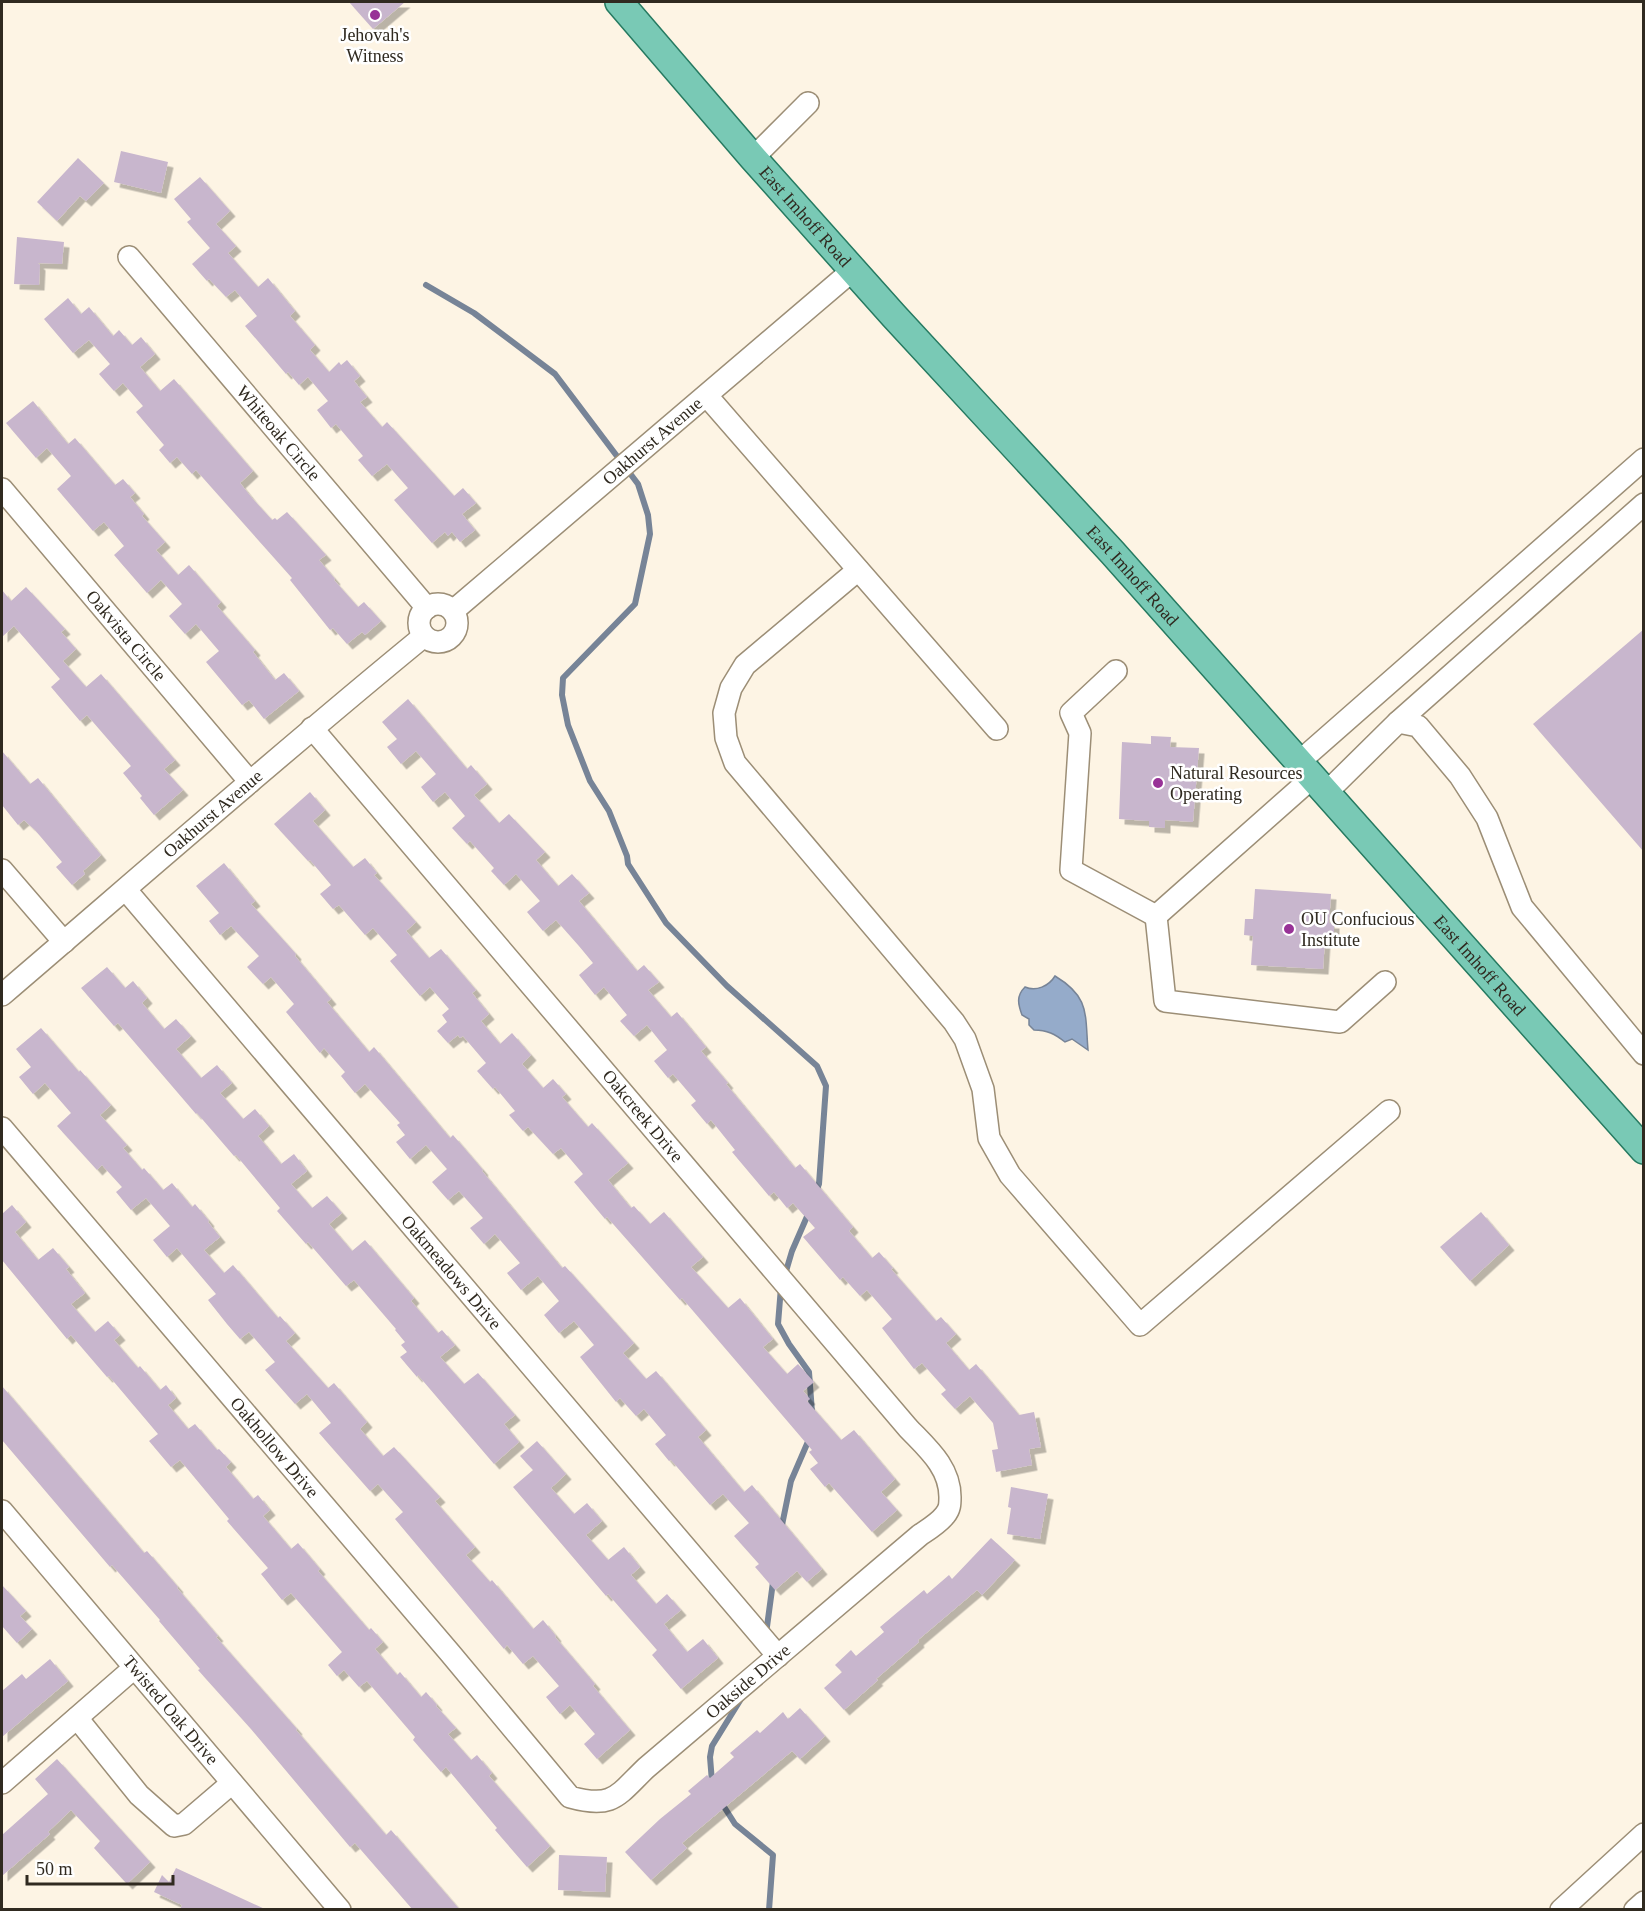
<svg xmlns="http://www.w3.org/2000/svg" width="1645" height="1911" font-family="'Times New Roman',serif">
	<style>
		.water { fill: #95abca; stroke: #778497; stroke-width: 1.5 }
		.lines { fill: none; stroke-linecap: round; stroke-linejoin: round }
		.stream { stroke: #778497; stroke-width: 6 }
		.building { fill: #c8b6cd; filter: url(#shadow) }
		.minor-casing { stroke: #9c8e76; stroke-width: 24 }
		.major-casing { stroke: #267a61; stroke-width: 30 }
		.minor { stroke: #fff; stroke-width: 21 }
		.major { stroke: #79c9b5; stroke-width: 27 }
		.poi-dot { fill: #983297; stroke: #fff; stroke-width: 2 }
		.labels { text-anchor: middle; stroke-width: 5; stroke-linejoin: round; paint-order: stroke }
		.poi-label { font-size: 18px; fill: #302a20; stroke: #fff; text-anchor: start }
		.street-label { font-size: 18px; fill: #302a20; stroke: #fff }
	</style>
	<defs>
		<filter id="shadow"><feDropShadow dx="5.5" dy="5.5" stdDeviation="0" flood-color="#0004"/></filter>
	</defs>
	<rect width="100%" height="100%" fill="#fdf4e4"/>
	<path class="water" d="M1055,976C1090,997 1085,1014 1088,1050L1072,1039L1065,1042C1055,1034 1047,1030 1034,1030L1029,1025V1019L1022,1015C1018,1004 1016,996 1025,987C1036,992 1049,986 1055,976Z"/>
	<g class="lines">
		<g class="stream">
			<path d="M426,285L474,313L555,374L638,484L648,515L650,534L635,604L563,678L562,695L568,725L590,781L609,811L627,856L628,864L666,923L727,986L817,1066L826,1086L819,1184L816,1191"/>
			<path d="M784,1278L792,1251L809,1212"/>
			<path d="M781,1287L778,1324L789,1344L809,1372L812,1412"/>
			<path d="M781,1530L791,1481L810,1437"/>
			<path d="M766,1634L773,1582"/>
			<path d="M712,1782L710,1757L712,1746L741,1699"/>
			<path d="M721,1802L735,1824L773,1855L769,1910"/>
		</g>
	</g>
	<g class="building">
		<path d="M349,2H405L373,29Z"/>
		<path d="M121,151L168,162L161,193L114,182Z"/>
		<path d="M78,158L104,183L86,201L80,196L57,221L37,202Z"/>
		<path d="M200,177L230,211L216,224L236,246L228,253L258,287L268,278L295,311L290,316L315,345L310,350L329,372L339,362L341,365L347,360L360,376L354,381L367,397L360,402L382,427L387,422L454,496L463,488L476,503L462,514L475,530L460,542L452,532L448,536L445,532L432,543L394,500L408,488L387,464L372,476L358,460L363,456L336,424L331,428L317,410L328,401L308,377L299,385L288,372L286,374L245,326L257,316L235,290L226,297L209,279L207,281L192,264L210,248L187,222L191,219L174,199Z"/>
		<path d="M17,237L64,242L62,264L38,263L40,265L39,285L14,284Z"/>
		<path d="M68,298L81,314L89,307L113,336L119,330L132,345L141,337L155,354L140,367L160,391L174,379L253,471L240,483L252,498L272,520L275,518L277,520L287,512L326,555L319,560L335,579L334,580L358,607L364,602L381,621L365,635L362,632L347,644L333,628L330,630L290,580L292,578L196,470L192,474L177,457L170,463L159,450L164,445L136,412L143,406L123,383L114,391L99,374L110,364L89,340L73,353L44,319Z"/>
		<path d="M33,401L68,444L75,438L115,485L123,479L135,493L130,497L144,514L142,516L165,542L156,550L178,575L189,565L221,602L217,606L255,650L253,652L275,680L284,673L299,691L264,719L249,700L242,705L206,662L219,651L196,624L185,634L169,616L182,604L161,580L147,593L114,555L124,546L104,522L93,531L57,489L71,476L47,448L36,458L6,423Z"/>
		<path d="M26,587L65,629L61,632L76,649L63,661L86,687L101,674L175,760L164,769L183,790L154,815L140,798L142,796L123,773L131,766L87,715L80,721L51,687L60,679L14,626L2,637V590L11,601Z"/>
		<path d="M1644,629V852L1533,724Z"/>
		<path d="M408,699L467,769L471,765L487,784L474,795L499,823L509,814L545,852L536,860L558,886L572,874L589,893L579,901L594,919L637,971L644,965L659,982L648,990L671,1017L677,1012L706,1047L701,1051L728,1083L726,1084L795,1168L800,1164L816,1183L853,1227L849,1231L872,1258L879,1252L893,1268L891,1269L936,1321L941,1317L956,1334L946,1343L969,1370L976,1364L1019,1415L1034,1412L1041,1447L1029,1449L1032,1465L996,1472L992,1450L998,1449L993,1423L970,1396L955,1409L941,1394L946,1390L922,1363L914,1369L882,1328L892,1319L867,1290L860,1296L843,1277L840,1280L803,1237L815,1228L793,1203L787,1208L774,1192L769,1196L732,1152L735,1150L711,1120L707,1124L691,1105L696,1101L673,1074L668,1078L654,1061L667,1050L647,1025L634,1036L620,1021L627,1015L604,987L595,995L579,975L593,963L579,946L556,920L543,931L527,912L540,901L516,874L504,885L491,871L494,868L470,841L467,844L452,828L465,816L445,792L433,802L421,787L436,774L416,751L401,764L387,747L397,739L382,722Z"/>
		<path d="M1151,736L1171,737L1170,747L1199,748L1193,822L1165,820V828L1149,827V821L1119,819L1122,742L1151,744Z"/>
		<path d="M2,751L30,784L38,778L101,855L83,871L85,874L72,885L56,867L62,862L35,830L24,820L18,825L2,805Z"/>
		<path d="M310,792L325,810L313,821L353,867L365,858L377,873L374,875L416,922L406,931L429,958L441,949L476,990L472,993L489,1014L481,1021L500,1044L512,1033L531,1055L522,1064L543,1088L553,1079L566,1094L562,1097L588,1127L592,1123L628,1163L608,1180L631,1208L634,1206L650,1224L664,1212L703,1257L691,1267L728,1308L740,1298L773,1339L763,1347L787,1374L798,1364L814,1382L803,1391L810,1399L807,1401L841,1440L854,1430L895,1479L881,1492L897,1510L872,1532L829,1483L825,1487L810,1469L818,1463L809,1452L812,1450L754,1382L682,1298L680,1300L607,1217L605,1219L574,1182L583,1174L561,1148L553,1154L528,1127L523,1131L509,1115L515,1111L495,1087L493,1089L477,1071L486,1063L463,1036L460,1038L458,1035L448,1043L437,1031L447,1022L442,1015L449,1009L430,987L420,996L390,961L397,955L373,928L365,935L339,905L333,909L320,894L331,885L310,860L308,861L274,824Z"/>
		<path d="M224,863L255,901L251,904L296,954L295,956L331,999L327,1002L369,1052L374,1047L450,1138L453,1135L483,1170L482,1171L562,1268L565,1266L634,1343L623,1353L646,1379L656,1371L706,1430L698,1437L744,1492L752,1485L822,1569L807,1582L797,1571L775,1590L755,1567L759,1564L734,1536L749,1523L723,1494L710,1505L671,1460L669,1461L655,1444L666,1435L644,1409L636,1416L620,1398L616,1402L580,1357L594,1345L574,1321L559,1333L544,1315L559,1301L538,1276L521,1290L507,1273L520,1263L495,1234L484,1244L470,1228L483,1218L459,1191L448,1200L432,1182L447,1169L426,1145L410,1159L396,1142L405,1135L397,1125L400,1123L365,1084L355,1093L341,1076L345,1072L324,1048L320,1053L286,1012L294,1004L271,977L263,984L247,967L259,956L231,926L220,935L209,921L219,913L196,886Z"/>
		<path d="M1255,889L1331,894L1329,923H1334V941L1325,940L1323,969L1251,965L1253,936L1244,935L1245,919H1253Z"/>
		<path d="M107,967L125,988L133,981L147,998L142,1003L164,1029L176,1019L191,1036L176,1049L201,1078L217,1065L232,1083L220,1093L243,1119L255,1109L269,1126L258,1136L281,1164L294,1154L307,1171L291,1184L312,1208L327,1196L342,1213L329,1224L352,1251L365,1240L414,1298L411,1301L438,1333L442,1330L455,1345L440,1357L464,1384L478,1373L515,1415L504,1424L519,1442L494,1464L418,1375L417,1377L400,1357L407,1352L401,1345L405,1342L395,1330L396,1329L354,1280L346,1286L308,1242L306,1244L277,1211L280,1208L236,1155L234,1156L197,1113L196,1114L118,1023L114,1026L81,988Z"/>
		<path d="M41,1028L79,1072L80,1070L111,1105L100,1115L127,1145L123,1148L142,1170L144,1168L163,1190L172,1183L192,1207L195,1204L209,1221L208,1222L220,1237L204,1250L224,1273L233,1265L278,1318L280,1316L295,1333L286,1341L328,1388L334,1383L367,1422L360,1429L383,1456L394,1447L440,1497L435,1501L475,1547L466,1555L490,1582L492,1580L533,1629L543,1620L556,1636L555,1637L595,1684L593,1686L630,1730L597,1759L584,1744L595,1734L570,1705L560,1714L546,1697L559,1686L533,1656L523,1664L507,1645L504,1649L395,1519L403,1512L378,1484L370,1491L319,1433L331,1423L307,1394L295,1404L265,1370L275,1362L249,1332L240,1339L227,1324L208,1300L216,1294L177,1248L167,1257L153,1240L170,1226L146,1198L131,1210L116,1192L122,1187L102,1165L97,1170L57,1126L71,1113L45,1083L33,1094L19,1077L31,1067L16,1049Z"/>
		<path d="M12,1205L26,1222L15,1232L38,1260L53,1248L69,1267L66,1269L85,1293L71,1304L95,1332L108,1321L120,1335L114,1340L138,1368L140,1366L160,1390L166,1385L176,1398L168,1405L188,1429L195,1424L217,1450L219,1449L231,1462L226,1467L253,1499L258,1495L270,1510L263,1516L291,1549L298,1543L320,1569L318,1571L369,1630L371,1628L383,1642L375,1649L397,1675L400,1672L421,1697L426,1692L437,1705L436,1706L456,1728L448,1734L471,1760L477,1755L492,1773L489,1776L550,1846L527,1867L495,1830L497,1828L446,1767L441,1772L413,1740L415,1737L367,1681L359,1687L344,1670L337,1676L328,1665L342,1652L291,1593L282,1600L261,1574L268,1568L227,1521L229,1519L180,1460L171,1467L149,1441L158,1434L109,1376L107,1377L71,1335L67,1339L2,1260V1214Z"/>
		<path d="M1481,1212L1509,1245L1470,1281L1440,1247Z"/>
		<path d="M2,1386L144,1553L147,1551L178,1587L177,1588L218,1636L216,1637L297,1729L296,1730L386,1835L391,1830L460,1910H413L355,1843L350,1847L251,1729L198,1670L200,1669L159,1621L160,1620L112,1565L110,1567L2,1440Z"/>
		<path d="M537,1441L566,1474L551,1488L574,1514L587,1503L602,1521L586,1535L608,1560L624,1547L640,1567L631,1575L656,1604L667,1594L681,1610L664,1624L687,1652L703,1639L718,1658L681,1689L652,1655L657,1650L608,1594L606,1596L513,1487L533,1470L520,1456Z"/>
		<path d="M1011,1487L1048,1494L1040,1539L1007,1534L1011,1508L1008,1507Z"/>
		<path d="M991,1538L1015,1560L982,1595L977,1590L918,1640L919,1642L876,1679L878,1680L844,1710L824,1688L842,1672L835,1665L851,1650L856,1656L884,1632L880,1627L924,1590L927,1594L949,1575L952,1579Z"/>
		<path d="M2,1585L26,1611L20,1616L32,1629L17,1643L2,1626Z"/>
		<path d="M50,1659L68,1681L2,1737V1691L22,1674L26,1679Z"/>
		<path d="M800,1708L825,1736L800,1759L792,1751L682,1843L687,1848L651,1880L625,1852L660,1819L691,1794L688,1791L707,1775L710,1778L734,1757L730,1753L757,1730L760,1733L783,1712L788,1719Z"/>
		<path d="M57,1759L150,1862L127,1884L94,1848L100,1841L71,1810L48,1832L50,1834L2,1876V1835L48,1794L35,1779Z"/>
		<path d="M559,1855L607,1857L605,1892L558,1890Z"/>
		<path d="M176,1868L267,1910H180L182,1905L154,1892L162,1875L169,1882Z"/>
	</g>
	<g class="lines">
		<g class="minor-casing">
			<g id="minor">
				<path d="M753,158L808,103"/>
				<path id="s1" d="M129,257L427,608"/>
				<path d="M707,396L997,729"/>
				<path id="s2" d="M2,489L250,782"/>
				<path d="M858,570L745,665L731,688L724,713L726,738L735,763L954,1022L965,1039L983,1089L989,1138L1010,1175L1140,1325L1389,1111"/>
				<circle cx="438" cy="623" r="19"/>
				<path id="s3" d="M453,611L853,270"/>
				<path d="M1116,671L1071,713L1080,733L1071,870L1156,916L1313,777"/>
				<path d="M1398,722L1644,504"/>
				<path d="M1299,762L1644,459"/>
				<path d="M1326,793L1398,722L1418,726L1460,776L1487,818L1522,907L1644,1054"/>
				<path d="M2,870L64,942"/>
				<path id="s4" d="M126,890L778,1656"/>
				<path d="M1156,916L1165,1001L1340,1022L1385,982"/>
				<path id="s5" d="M2,995C142,875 281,753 424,636"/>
				<path id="s6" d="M2,1128L450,1653L570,1797C613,1809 617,1796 646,1768L920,1535C929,1529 939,1523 945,1515C950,1509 950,1504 950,1497C950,1467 927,1448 908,1428L312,728"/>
				<path id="s7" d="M2,1511L340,1910"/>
				<path d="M77,1718L139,1795L174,1826L184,1824L232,1783"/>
				<path d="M2,1783L134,1668"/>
				<path d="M1561,1910L1644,1834"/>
				<path d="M1635,1910L1644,1902"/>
			</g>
		</g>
		<g class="major-casing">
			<g id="major">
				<path id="s8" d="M619,2L753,158L894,316L1112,552L1644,1150"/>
			</g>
		</g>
		<use href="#minor" class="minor"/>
		<use href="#major" class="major"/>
	</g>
	<g class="poi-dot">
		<circle cx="375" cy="15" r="6"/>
		<circle cx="1158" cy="783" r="6"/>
		<circle cx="1289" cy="929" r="6"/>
	</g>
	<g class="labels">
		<g class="poi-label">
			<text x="375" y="41" text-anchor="middle">Jehovah's<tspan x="375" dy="21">Witness</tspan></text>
			<text x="1170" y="779">Natural Resources<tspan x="1170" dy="21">Operating</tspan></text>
			<text x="1301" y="925">OU Confucious<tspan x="1301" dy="21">Institute</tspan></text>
		</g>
		<g class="street-label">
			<text dy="6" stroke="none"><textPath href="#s8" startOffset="284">East Imhoff Road</textPath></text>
			<text dy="6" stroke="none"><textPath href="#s1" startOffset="231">Whiteoak Circle</textPath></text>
			<text dy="6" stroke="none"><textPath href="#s3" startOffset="262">Oakhurst Avenue</textPath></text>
			<text dy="6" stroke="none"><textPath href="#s8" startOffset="770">East Imhoff Road</textPath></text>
			<text dy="6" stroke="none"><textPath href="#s2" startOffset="192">Oakvista Circle</textPath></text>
			<text dy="6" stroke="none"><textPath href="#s5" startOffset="278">Oakhurst Avenue</textPath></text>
			<text dy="6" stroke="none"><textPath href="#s8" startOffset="1292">East Imhoff Road</textPath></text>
			<text transform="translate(643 1116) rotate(50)" y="6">Oakcreek Drive</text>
			<text dy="6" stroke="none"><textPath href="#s4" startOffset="502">Oakmeadows Drive</textPath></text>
			<text dy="6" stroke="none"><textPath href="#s6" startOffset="420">Oakhollow Drive</textPath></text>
			<text dy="6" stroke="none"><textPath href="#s6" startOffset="1100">Oakside Drive</textPath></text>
			<text dy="6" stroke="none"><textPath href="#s7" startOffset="261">Twisted Oak Drive</textPath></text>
		</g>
	</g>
	<rect width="1645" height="1911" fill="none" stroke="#302a20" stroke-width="6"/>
	<path d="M27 1875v9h146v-9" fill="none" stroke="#302a20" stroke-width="3"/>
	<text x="36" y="1875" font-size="18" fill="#302a20" stroke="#ffffff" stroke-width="4.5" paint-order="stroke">50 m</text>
</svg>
